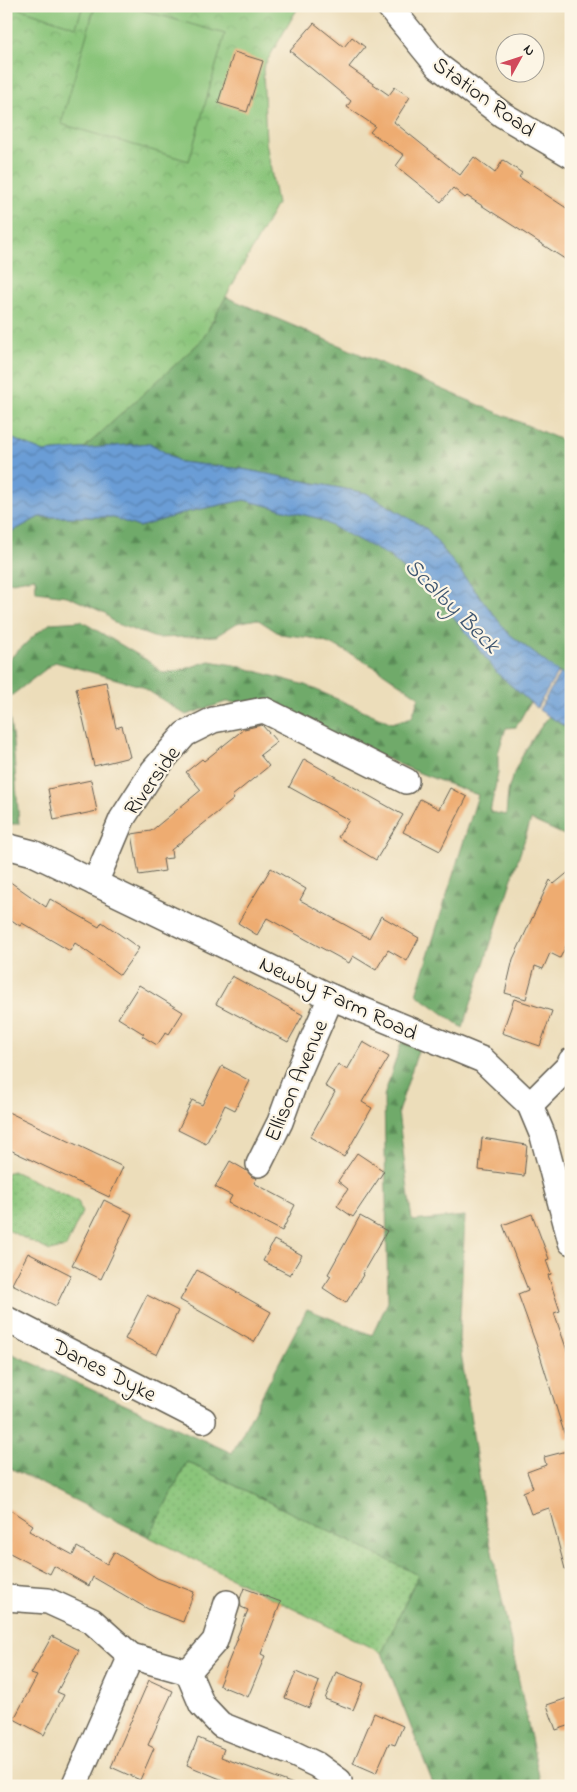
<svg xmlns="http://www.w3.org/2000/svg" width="577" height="1792" font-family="'Indie Flower',sans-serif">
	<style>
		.grass { fill: url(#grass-dots); stroke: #53704b }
		.forest { fill: url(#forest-firs); stroke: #466343 }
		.park { fill: url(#park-crowns); stroke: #53704b }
		.pitch { fill: #8ac57a; stroke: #53704b }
		.water { fill: url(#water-waves); stroke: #435c79 }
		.building { fill: #eeac71 }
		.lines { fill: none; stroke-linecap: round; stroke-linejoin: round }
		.minor-casing { stroke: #656053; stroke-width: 28 }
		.minor { stroke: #fff; stroke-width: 25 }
		.labels { text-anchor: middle; stroke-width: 4.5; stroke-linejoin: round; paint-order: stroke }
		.street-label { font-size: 22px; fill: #1c1c1c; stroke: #fcf5e5 }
		.water-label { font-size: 24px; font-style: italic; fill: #3f5670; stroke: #fcf5e5 }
	</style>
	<defs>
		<pattern id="grass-dots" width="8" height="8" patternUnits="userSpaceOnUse" patternTransform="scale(1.25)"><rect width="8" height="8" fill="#8ac57a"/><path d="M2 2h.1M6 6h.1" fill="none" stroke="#76a969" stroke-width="1.8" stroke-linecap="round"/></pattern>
		<pattern id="forest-firs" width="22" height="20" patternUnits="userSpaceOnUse" patternTransform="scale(1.25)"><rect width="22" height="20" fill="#6faa6a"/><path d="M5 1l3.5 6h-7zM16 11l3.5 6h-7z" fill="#5a8a56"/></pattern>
		<pattern id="park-crowns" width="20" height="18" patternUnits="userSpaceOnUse" patternTransform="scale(1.25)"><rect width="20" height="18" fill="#8ac57a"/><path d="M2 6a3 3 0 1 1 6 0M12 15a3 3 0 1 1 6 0" fill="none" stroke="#76a969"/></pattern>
		<pattern id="water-waves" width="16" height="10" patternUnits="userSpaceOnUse" patternTransform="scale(1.25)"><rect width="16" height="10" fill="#6a9dd6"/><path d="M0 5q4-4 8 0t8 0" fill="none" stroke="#567fad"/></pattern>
	</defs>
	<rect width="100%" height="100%" fill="#fcf5e5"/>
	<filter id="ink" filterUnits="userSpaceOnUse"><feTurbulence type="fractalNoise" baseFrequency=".02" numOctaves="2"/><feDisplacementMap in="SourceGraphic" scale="10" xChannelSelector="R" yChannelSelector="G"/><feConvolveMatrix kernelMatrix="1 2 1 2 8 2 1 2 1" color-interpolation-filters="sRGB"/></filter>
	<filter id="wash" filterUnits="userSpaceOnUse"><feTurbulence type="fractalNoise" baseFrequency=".0096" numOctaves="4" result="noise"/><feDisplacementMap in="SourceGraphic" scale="20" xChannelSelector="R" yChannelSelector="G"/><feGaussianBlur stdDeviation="1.12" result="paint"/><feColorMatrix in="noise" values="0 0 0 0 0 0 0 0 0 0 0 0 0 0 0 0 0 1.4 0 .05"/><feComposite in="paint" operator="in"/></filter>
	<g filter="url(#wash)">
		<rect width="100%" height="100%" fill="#ecddba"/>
		<g class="grass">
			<path d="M13,1171L78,1201L82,1212L66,1247L50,1251L6,1229V1173Z"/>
			<path d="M187,1462L419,1575L382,1653L149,1537Z"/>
		</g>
		<g class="forest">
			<path d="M226,297L571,444V680L558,672L508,633L427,529L366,493L242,469L180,462L150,443L83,449L202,340Z"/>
			<path d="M244,500L317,518L389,556L442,602L498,674L530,702L516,727L506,728L498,753V773L490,812L506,815C507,806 507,796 509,787C516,762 533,737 549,716L571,730V838L531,820L463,1028L416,994L478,795L422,774L257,703L226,702L186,715L141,686L55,662L7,699L13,742L19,824H6V662L37,633L51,623L81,621L150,662L163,673L179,671L209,661L234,665L305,685L392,723L412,717L419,697L378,669L336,646L311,638L280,634L257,619L237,623L216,636L156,638L114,623L105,613L67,596L36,592L35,578L6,583V535L39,517H111L139,527L187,512Z"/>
			<path d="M402,1040L420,1045L398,1112L412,1221L465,1216L459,1339L486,1523L541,1786H434L382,1653L418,1575L187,1462L149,1537L6,1466V1351L232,1453L307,1309L372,1335L388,1302L384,1096Z"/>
		</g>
		<path class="park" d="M6,6H299L263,68L266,142L277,204L202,340L83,449L44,452L6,436Z"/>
		<g class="pitch">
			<path d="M12,6H83L76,27Z"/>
			<path d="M95,6H128L225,34L189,161L61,124Z"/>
		</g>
		<g class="water">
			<path d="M6,436L44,452L150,443L180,462L242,469L366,493L427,529L508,633L558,672L537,708L498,674L442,602L389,556L317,518L244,500L187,512L139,527L111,517H39L6,535Z"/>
			<path d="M560,673L571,680V730L539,710Z"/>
		</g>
		<g id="blocks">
			<g class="building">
				<path d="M314,23L344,47L352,37L365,47L349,67L389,95L395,87L410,97L394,122L460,175L474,157L495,173L503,160L522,173L519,177L571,211V263L467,196L465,198L453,188L441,202L396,166L404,155L370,132L375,126L347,107L351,101L290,51Z"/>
				<path d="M234,52L263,61L247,112L218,103Z"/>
				<path d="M106,682L116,728L122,726L130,757L94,766L76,688Z"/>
				<path d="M262,725L277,742L260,755L269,766L232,796L234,799L171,850L172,858L163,859L165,871L139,875L132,834L151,831L201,790L186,772L202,759L204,761L244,729Z"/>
				<path d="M304,759L403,815L376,860L338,837L349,820L289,787Z"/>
				<path d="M91,780L97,811L54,820L48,789Z"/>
				<path d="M450,788L467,797L440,851L403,832L420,799L439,809Z"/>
				<path d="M271,868L306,889L300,900L369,938L381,916L419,938L407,961L388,950L376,970L353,956L349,963L267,918L257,935L238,923Z"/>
				<path d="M571,870V936L560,958L550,953L543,969L535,966L526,999L505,993L513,959L550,880L554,884Z"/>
				<path d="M6,879L46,907L50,899L99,927L102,922L139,948L120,975L75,943L70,951L22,923L20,926L6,916Z"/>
				<path d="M232,976L303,1015L288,1042L216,1004Z"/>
				<path d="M139,985L183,1012L169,1034L166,1032L157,1045L142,1036L144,1034L118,1018Z"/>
				<path d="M514,999L552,1011L540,1046L502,1033Z"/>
				<path d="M363,1042L389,1057L362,1102L372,1108L344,1157L310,1137L335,1092L325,1086L338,1064L347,1070Z"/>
				<path d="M222,1066L250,1081L235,1110L225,1105L206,1144L178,1130L192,1100L202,1105Z"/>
				<path d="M6,1111L123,1167L109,1197L6,1148Z"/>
				<path d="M482,1138L527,1145L524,1176L479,1170Z"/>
				<path d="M357,1153L384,1171L353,1217L337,1206L348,1189L338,1181Z"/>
				<path d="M230,1161L247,1171L252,1177L257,1178L254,1183L295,1205L282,1231L228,1203L232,1196L215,1187Z"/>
				<path d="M104,1200L132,1214L101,1279L72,1265Z"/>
				<path d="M532,1214L549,1259L546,1260L551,1274L548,1275L560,1311L554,1313L571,1362V1439H566L539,1352L518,1294L528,1290L503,1225Z"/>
				<path d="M360,1216L387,1231L362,1274L363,1275L346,1303L323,1288L331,1276L328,1274Z"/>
				<path d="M274,1240L302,1255L290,1275L263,1261Z"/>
				<path d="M28,1253L71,1275L56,1306L12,1284Z"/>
				<path d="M197,1270L271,1312L254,1342L180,1300Z"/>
				<path d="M147,1295L178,1311L157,1355L125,1339Z"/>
				<path d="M571,1450V1568L565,1569L549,1508L531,1514L523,1492L533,1488L527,1472L546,1465L544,1457Z"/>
				<path d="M6,1507L33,1525L29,1531L73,1555L77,1547L107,1564L114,1552L157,1578L194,1592L183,1622L148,1609L93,1577L89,1586L54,1566L50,1574L6,1551Z"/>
				<path d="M244,1588L281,1602L261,1654L265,1656L248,1697L219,1685L238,1638L237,1637L248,1610L241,1607L240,1599Z"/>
				<path d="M52,1636L79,1650L57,1692L64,1695L44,1735L14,1719L37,1676L31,1674Z"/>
				<path d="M296,1672L319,1682L309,1708L285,1698Z"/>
				<path d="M336,1672L364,1683L353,1710L325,1699Z"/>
				<path d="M149,1680L173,1691L148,1745L154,1748L140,1780L111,1767Z"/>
				<path d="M571,1697V1725L556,1730L547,1705Z"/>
				<path d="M374,1713L403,1726L395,1745L389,1743L376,1773L353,1763Z"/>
				<path d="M198,1738L224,1749L221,1757L293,1784L292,1786H224L225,1781L187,1765Z"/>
			</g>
		</g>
	</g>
	<g filter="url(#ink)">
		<use href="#blocks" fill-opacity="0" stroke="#656053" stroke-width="1"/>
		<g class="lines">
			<g class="minor-casing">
				<g id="minor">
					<path d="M389,6L438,66L503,115L571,155"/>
					<path d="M6,846L33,853L331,997L483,1060L530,1105L543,1136L571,1242"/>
					<path d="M95,883L122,819L153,771L185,734L213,720L264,710L406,781"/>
					<path d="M530,1105L569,1066L571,1061"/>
					<path d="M259,1164L280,1122L296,1078L331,997"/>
					<path d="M6,1319L203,1420"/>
					<path d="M6,1598L48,1601L92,1621L131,1656L74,1786"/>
					<path d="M131,1656L188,1672L215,1641L227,1603"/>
					<path d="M188,1672L202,1705L221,1725L292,1753L317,1765L339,1781"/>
				</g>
			</g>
			<use href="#minor" class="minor"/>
		</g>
	</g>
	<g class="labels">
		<g class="street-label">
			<text transform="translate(485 96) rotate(36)" y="8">Station Road</text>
			<text transform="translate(151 780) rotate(-54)" y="8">Riverside</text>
			<text transform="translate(339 997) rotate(25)" y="8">Newby Farm Road</text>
			<text transform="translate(295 1080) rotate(-67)" y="8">Ellison Avenue</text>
			<text transform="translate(105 1369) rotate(27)" y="8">Danes Dyke</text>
		</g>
		<g class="water-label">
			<text transform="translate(453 605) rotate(45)" y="8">Scalby Beck</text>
		</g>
	</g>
	<rect width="577" height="1792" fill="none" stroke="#fcf5e5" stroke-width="25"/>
	<g transform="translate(520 58) rotate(50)"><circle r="24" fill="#fcf5e5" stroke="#a29e95"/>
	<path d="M0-4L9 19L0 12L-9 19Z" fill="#d1495b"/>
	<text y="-8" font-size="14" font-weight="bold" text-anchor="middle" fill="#1c1c1c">N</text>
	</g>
</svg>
